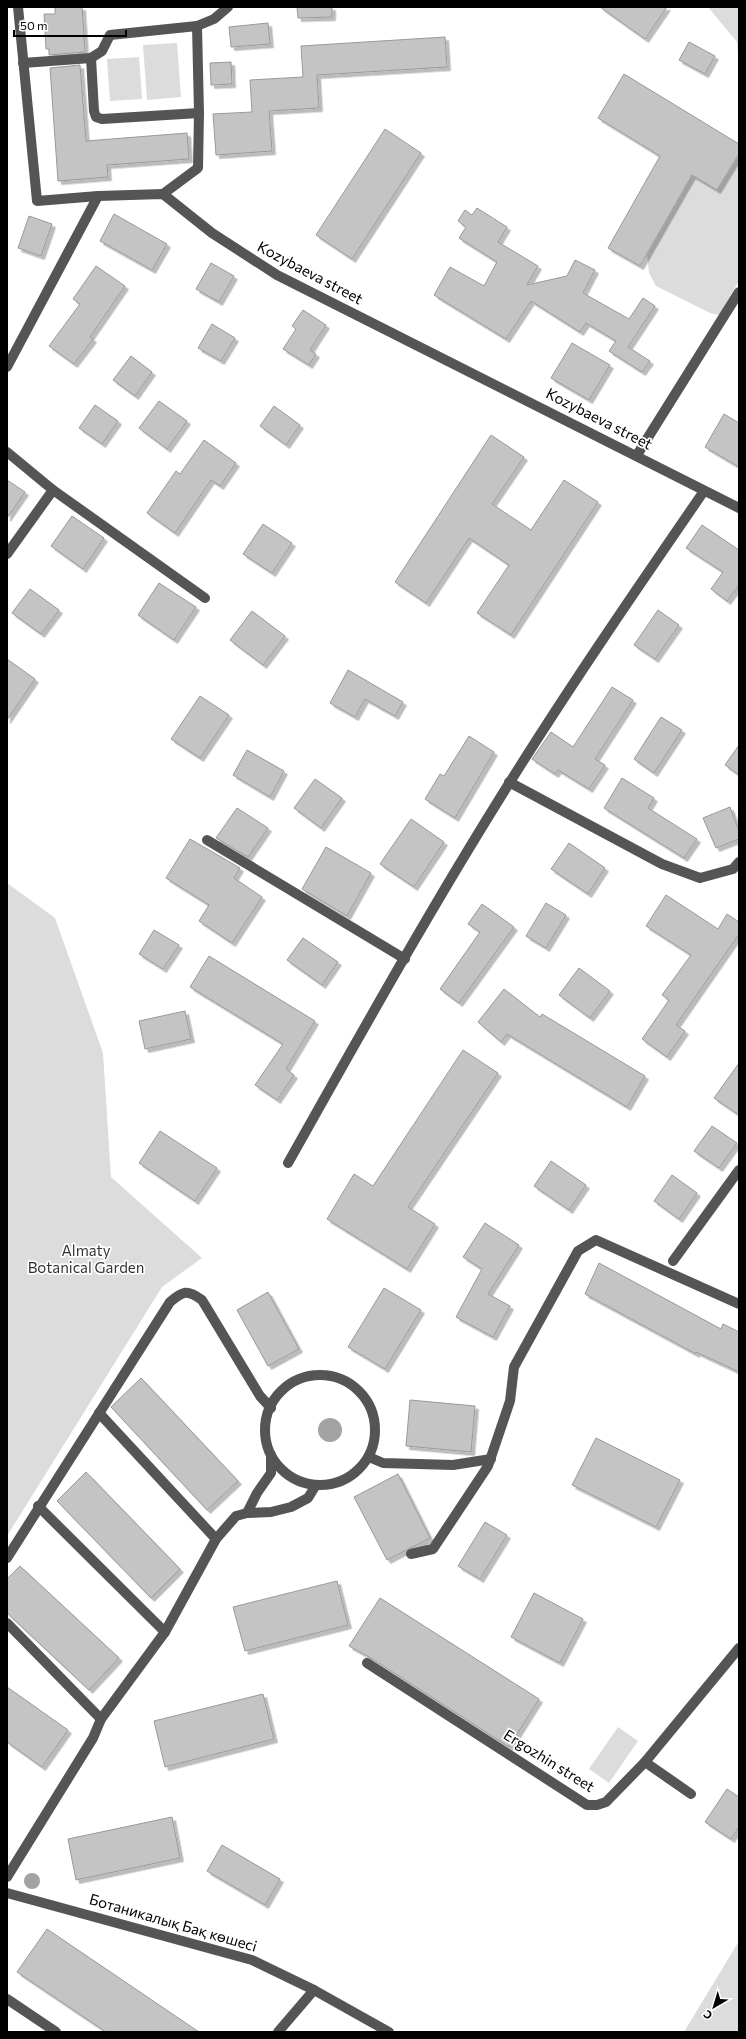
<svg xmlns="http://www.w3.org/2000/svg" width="746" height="2039" font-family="Commissioner,sans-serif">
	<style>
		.green { fill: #dcdcdc }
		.water { fill: #a3a3a3 }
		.building { fill: #c4c4c4; stroke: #999; filter: url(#shadow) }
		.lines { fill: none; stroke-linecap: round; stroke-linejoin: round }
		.minor { stroke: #555; stroke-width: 10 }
		.labels { text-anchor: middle; stroke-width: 3.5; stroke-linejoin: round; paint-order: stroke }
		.street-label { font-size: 15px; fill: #000; stroke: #fff }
		.park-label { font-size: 15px; fill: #333; stroke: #fff }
	</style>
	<defs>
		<filter id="shadow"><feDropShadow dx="3.5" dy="3.5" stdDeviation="0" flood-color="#0004"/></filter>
	</defs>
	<rect width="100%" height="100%" fill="#fff"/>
	<g class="green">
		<path d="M708,7H739V69L737,42Z"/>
		<path d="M177,43L181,97L147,100L143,45Z"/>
		<path d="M139,57L142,99L110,101L107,59Z"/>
		<path d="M739,154V281L719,315L710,313L656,286L649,273L647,254L692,175L717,190Z"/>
		<path d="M7,883L55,918L103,1053L111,1177L202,1258L162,1287L7,1536Z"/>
		<path d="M618,1727L638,1741L609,1783L589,1769Z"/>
		<path d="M739,1941V2032H684Z"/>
	</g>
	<g class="water">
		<circle cx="330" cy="1430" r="12"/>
		<circle cx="32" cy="1881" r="8"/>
	</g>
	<g class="building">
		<path d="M55,7H82L85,52L49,55V49H46L44,14H55Z"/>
		<path d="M297,7H332V17L298,18Z"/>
		<path d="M600,7H667L645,39Z"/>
		<path d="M268,23L270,44L231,47L229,27Z"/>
		<path d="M445,37L447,67L317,75L319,108L269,111L272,151L216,155L213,114L252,112L250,80L303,77L301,46Z"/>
		<path d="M689,42L715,56L705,74L679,60Z"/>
		<path d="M231,62L232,84L211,85L210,63Z"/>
		<path d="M80,65L86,141L187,133L189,159L107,165L108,177L58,181L50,68Z"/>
		<path d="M624,74L739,144V154L717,190L692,175L640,266L608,248L660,156L598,118Z"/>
		<path d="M385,129L421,153L352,259L316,235Z"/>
		<path d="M477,208L507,227L498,242L538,266L527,285L567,276L575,260L595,270L583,293L629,319L643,298L655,306L628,347L650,361L642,372L609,351L616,341L586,323L580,332L531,301L506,339L434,295L450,267L484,286L497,262L459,238L466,227L458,221L465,210L472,215Z"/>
		<path d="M114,214L167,244L152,270L100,241Z"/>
		<path d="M29,216L52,224L41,256L18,248Z"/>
		<path d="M211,263L234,276L219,302L196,289Z"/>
		<path d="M96,266L125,286L90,337L93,339L74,364L49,346L80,304L73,299Z"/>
		<path d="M303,310L326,325L310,350L316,354L309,365L283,349L296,329L292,326Z"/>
		<path d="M212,324L235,338L221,361L198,348Z"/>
		<path d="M572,343L610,365L589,400L551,378Z"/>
		<path d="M131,356L152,372L135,396L113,380Z"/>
		<path d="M159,401L187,421L167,449L139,428Z"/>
		<path d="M95,405L118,421L102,444L79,428Z"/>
		<path d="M274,406L300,425L286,445L260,426Z"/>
		<path d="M724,414L739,423V467L705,447Z"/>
		<path d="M491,435L524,457L492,504L531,530L564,480L598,502L511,635L477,613L509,565L469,538L426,603L395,582Z"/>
		<path d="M204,440L236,463L220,486L211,480L175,533L147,513L176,471L180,474Z"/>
		<path d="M7,480L25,492L7,518Z"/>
		<path d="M72,516L104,538L83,569L51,546Z"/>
		<path d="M263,524L292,543L272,573L243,554Z"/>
		<path d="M702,525L739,550V585L727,601L711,589L723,572L686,548Z"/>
		<path d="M159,583L196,607L174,640L138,615Z"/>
		<path d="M30,589L59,610L41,634L12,613Z"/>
		<path d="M658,610L679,625L655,659L634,645Z"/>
		<path d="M252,611L285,636L263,665L230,640Z"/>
		<path d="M7,659L35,679L7,720Z"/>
		<path d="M348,670L403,702L395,716L365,699L355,717L330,703Z"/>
		<path d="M612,687L633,700L595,759L605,765L589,789L558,770L555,774L532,759L551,732L573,747Z"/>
		<path d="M200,696L229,715L200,758L171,739Z"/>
		<path d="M661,717L682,730L654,773L634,759Z"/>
		<path d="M469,736L494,752L455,818L425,799L440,774L444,776Z"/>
		<path d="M739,745V775L725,765Z"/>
		<path d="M247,750L284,771L270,797L233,775Z"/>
		<path d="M622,778L654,798L648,808L697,839L684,858L604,808Z"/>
		<path d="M315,779L342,798L321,828L294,808Z"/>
		<path d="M730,807L739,831V839L716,848L703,818Z"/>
		<path d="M237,808L268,828L248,857L216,838Z"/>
		<path d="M411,819L444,842L414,887L380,864Z"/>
		<path d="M190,839L240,868L234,878L262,897L232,943L199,921L209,905L166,878Z"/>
		<path d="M569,843L605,868L588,894L551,869Z"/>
		<path d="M326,847L371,873L347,916L302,889Z"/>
		<path d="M666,895L718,929L727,914L739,922V934L676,1025L685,1031L667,1057L642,1039L669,1000L662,995L691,955L646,926Z"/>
		<path d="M546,903L566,915L546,948L526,936Z"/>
		<path d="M482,904L514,927L459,1003L440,989L480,932L468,924Z"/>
		<path d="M154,930L179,945L163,969L139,954Z"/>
		<path d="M303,938L338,962L322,985L287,960Z"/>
		<path d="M209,956L315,1021L286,1069L294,1075L277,1100L255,1085L283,1044L190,987Z"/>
		<path d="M579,968L610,991L590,1018L559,995Z"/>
		<path d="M504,989L540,1017L542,1014L645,1076L627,1107L507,1034L501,1042L478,1022Z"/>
		<path d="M185,1011L191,1039L145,1049L139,1021Z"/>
		<path d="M463,1050L498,1073L408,1207L435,1224L407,1269L327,1219L354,1174L373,1186Z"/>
		<path d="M739,1063V1115L714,1098Z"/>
		<path d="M712,1126L737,1143L719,1168L694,1151Z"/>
		<path d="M160,1131L217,1168L195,1201L139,1163Z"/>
		<path d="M551,1161L586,1185L569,1210L534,1186Z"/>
		<path d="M672,1175L697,1193L679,1219L654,1201Z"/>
		<path d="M485,1223L519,1245L488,1294L510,1306L493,1337L456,1317L482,1269L463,1257Z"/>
		<path d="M599,1263L721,1329L723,1324L739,1332V1372L696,1352V1354L585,1294Z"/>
		<path d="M384,1288L421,1310L385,1369L348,1347Z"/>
		<path d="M268,1292L299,1349L268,1366L237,1310Z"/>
		<path d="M141,1378L238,1481L207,1510L111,1407Z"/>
		<path d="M410,1400L475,1406L471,1452L406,1446Z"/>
		<path d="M596,1438L680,1480L656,1527L572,1485Z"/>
		<path d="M86,1472L180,1569L151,1598L57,1501Z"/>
		<path d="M398,1474L430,1538L387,1560L354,1497Z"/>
		<path d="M485,1522L507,1535L480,1579L458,1566Z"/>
		<path d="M20,1566L119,1658L89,1690L7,1613V1579Z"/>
		<path d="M337,1581L348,1625L245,1651L233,1607Z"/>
		<path d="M534,1593L583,1619L560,1663L511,1637Z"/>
		<path d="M380,1598L539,1699L509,1747L371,1658L349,1646Z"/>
		<path d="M7,1687L68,1730L42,1767L7,1742Z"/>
		<path d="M263,1694L274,1739L165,1767L154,1721Z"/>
		<path d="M727,1789L739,1797V1827L731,1839L705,1822Z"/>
		<path d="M172,1817L180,1858L76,1880L68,1839Z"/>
		<path d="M222,1845L280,1879L265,1905L207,1871Z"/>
		<path d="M47,1929L199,2032H106L17,1972Z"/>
	</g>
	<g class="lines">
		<g class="minor">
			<path d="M18,7L37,201L98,196L163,194L212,233L277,275L739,508"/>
			<path d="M91,58L94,111L96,117L102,119L199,113"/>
			<path d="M23,63L91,58L102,51L110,35L197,26"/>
			<path d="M163,194L198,168L199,113L197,26L214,19L228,7"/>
			<path d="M7,367L98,196"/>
			<path d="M7,452L53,490L205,598"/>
			<path d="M637,455L739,292"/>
			<path d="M7,554L53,490"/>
			<path d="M509,782L662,864L700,878L733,869L739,862"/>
			<path d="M207,840L405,959"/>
			<path d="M288,1163C360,1035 432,906 510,782C572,683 638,587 704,491"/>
			<path d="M673,1261L739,1170"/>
			<circle cx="320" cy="1430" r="55"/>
			<path d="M99,1413L216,1539"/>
			<path d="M369,1457L383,1463L453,1465L491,1459"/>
			<path d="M38,1506L165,1632"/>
			<path d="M247,1513L257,1493L271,1473V1455"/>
			<path d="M411,1554L433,1549L488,1466L510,1401L514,1367L578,1251L596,1240L739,1304"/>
			<path d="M7,1558L170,1302C183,1291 187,1289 202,1300L260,1396L271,1408"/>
			<path d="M7,1623L101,1719"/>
			<path d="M367,1663L587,1805H597L606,1802L645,1762L739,1648"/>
			<path d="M645,1762L691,1794"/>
			<path d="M7,1877L93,1738L101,1719L165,1632L216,1539L236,1516L247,1513L271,1512L291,1507L308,1498L316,1485"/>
			<path d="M7,1893L252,1960L314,1990L389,2032"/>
			<path d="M7,1999L56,2032"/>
			<path d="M278,2032L314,1990"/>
		</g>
	</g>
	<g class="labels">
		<g class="street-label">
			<text transform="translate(310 273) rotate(28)" y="5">Kozybaeva street</text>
			<text transform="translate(599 419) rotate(27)" y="5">Kozybaeva street</text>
			<text transform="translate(549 1761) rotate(32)" y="5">Ergozhin street</text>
			<text transform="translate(173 1923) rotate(16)" y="5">Ботаникалық Бақ көшесі</text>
		</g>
		<g class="park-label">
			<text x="86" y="1256">Almaty<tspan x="86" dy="17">Botanical Garden</tspan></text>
		</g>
	</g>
	<rect width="746" height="2039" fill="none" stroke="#000000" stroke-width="16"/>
	<g transform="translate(714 2007) rotate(218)" stroke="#ffffff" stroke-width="3" paint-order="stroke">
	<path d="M0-3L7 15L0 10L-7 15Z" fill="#000000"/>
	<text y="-6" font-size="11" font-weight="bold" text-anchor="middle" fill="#000000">С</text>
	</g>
	<path d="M14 30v6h112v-6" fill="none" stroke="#000000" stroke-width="2"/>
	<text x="20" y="30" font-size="12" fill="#000000" stroke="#ffffff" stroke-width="3" paint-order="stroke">50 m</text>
</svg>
